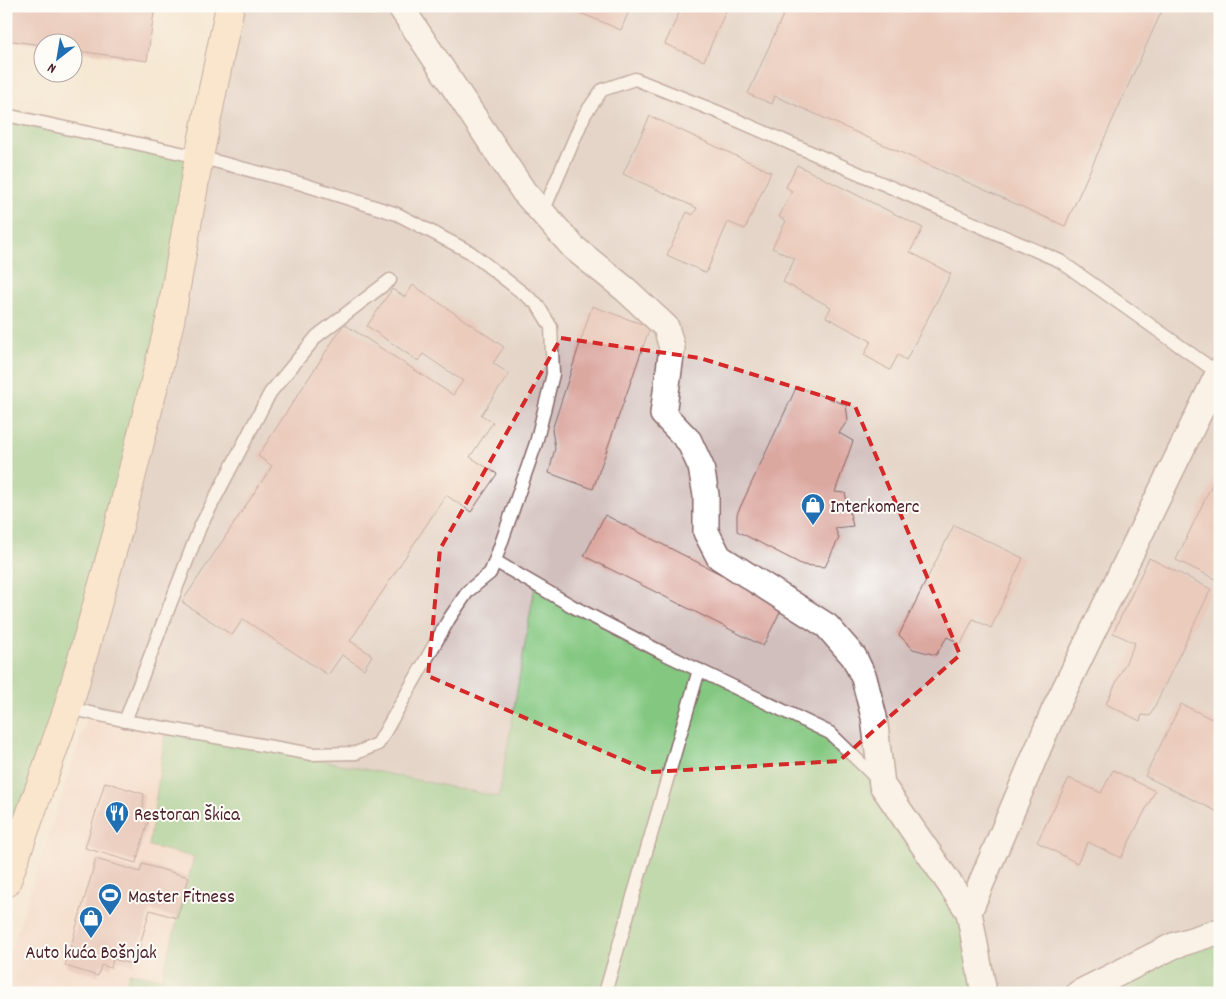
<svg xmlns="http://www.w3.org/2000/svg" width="1226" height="999" font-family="Dekko,sans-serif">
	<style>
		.built { fill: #f6d2c3 }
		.industrial { fill: #d1bfbd }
		.green { fill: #83c780; stroke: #667356 }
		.building { fill: #dba8a0 }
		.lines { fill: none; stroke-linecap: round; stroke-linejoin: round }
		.service-casing { stroke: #866566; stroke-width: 15 }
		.minor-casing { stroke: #866566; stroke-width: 28 }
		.secondary-casing { stroke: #866566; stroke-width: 30 }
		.service { stroke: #fff; stroke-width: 12 }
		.minor { stroke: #fff; stroke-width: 25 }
		.secondary { stroke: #ffe4c6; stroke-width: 28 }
		.marked { fill: none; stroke: #d62828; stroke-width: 4; stroke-dasharray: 10 6; stroke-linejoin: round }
		.labels { text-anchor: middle; stroke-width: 4; stroke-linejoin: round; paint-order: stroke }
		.poi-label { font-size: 19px; fill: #4a1f2b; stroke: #fdfcf7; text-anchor: start }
	</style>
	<rect width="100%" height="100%" fill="#fdfcf7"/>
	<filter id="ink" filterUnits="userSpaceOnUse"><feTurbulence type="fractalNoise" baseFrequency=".02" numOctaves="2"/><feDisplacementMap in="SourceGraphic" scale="10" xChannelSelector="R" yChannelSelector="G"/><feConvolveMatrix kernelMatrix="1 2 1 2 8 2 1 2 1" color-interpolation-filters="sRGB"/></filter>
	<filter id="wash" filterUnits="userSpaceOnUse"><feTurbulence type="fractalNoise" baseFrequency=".0096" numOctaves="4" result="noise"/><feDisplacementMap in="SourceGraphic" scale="20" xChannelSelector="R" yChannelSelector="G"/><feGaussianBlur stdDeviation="1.12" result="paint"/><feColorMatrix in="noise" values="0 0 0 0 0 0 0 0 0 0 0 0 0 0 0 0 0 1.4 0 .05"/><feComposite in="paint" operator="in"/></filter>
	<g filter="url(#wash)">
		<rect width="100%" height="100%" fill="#f6e8d3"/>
		<path class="built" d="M89,713L166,728L194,857L162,979L129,973L124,993H6V965Z"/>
		<path class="industrial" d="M230,6H1220V931L1079,993H984L535,585L499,797L68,708Z"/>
		<g class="green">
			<path d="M6,115L199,157L170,321L26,825L6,822Z"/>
			<path d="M535,585L830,733L882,785L969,912L984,993H124L129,973L162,978L194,857L149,846L166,728L499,797Z"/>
			<path d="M1220,931V993H1079Z"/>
		</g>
		<g id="blocks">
			<g class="building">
				<path d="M6,6H155L147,61L72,50V42H42V45L6,40Z"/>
				<path d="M564,6H631L621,30Z"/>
				<path d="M682,6H728L704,61L665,44Z"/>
				<path d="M787,6H1164L1065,226L775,96L772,104L748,94Z"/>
				<path d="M650,116L771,172L745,229L728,222L706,273L667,255L687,212L693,215L697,208L623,174Z"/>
				<path d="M797,165L923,228L910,252L951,274L906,360L898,355L890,370L864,355L871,341L826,317L831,307L783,282L795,259L772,248L786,221L779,217L792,191L786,187Z"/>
				<path d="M413,285L504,347L493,363L509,374L481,415L493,422L470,457L497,474L471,512L446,495L350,641L372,655L364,669L342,655L328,675L243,619L232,635L182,602L272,466L258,456L344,324L453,395L463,381L423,354L418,361L367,326L392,289L405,297Z"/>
				<path d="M592,306L650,327L593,489L549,473L555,448L552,430Z"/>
				<path d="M797,386L846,405L848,420L839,433L853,441L835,492L845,493L853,526L835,528L839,538L825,567L803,565L737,531V514Z"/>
				<path d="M1215,478L1220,480V581L1176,560Z"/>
				<path d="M605,515L783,606L763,646L584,556Z"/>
				<path d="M954,525L1023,558L991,628L973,619L961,644L947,637L936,655L913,649L899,635Z"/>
				<path d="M1149,558L1211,589L1150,716L1142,715L1140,721L1106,704L1135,643L1113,633Z"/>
				<path d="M1181,704L1220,723V813L1145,776Z"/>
				<path d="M1113,770L1155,791L1121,858L1088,842L1077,863L1037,842L1069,778L1101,793Z"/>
				<path d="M105,782L144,794L142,819L148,821L136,863L85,848Z"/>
				<path d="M96,859L140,872L142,864L189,877L177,918L150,910L134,965L113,959L111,968L101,965L98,976L65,966Z"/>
			</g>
		</g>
	</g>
	<g filter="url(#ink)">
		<use href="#blocks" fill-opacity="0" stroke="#866566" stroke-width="1"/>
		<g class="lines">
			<g class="service-casing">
				<g id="service">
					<path d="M6,115L199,157L299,183L397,214L470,252L537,304L551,327L553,374L536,443L495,561L490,573L468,591L449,619L378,744L356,753L312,754L136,723L68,708"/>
					<path d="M543,212L585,114L602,90L635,79L718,112L1060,261L1218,373"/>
					<path d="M495,561L572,606L663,653L830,733L879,781"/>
					<path d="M125,721L200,527L270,393L317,336L390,280"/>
					<path d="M605,993L699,670"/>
				</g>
			</g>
			<g class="minor-casing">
				<g id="minor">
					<path d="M400,6L524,192L574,248L625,289L666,327L672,348L663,414L689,441L701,467L706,495V532L719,557L827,626L854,657L864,678L874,717L882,785L969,912L984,993"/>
					<path d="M969,912L1054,711L1220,370"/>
					<path d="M1079,993L1173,946L1220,931"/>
				</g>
			</g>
			<g class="secondary-casing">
				<path id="secondary" d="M6,883L68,708L117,534L170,321L199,157L230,6"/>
			</g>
			<use href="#service" class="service"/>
			<use href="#minor" class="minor"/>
			<use href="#secondary" class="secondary"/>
		</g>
	</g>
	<path d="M0 0H1226V999H0ZM561,338L700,358L855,406L960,655L839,761L651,772L428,676L440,549Z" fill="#f6e8d3" fill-opacity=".55" fill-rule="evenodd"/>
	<path class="marked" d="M561,338L700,358L855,406L960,655L839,761L651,772L428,676L440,549Z"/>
	<defs>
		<g id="shop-pin" transform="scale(1.25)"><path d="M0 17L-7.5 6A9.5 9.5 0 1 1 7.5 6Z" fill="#1f6fb2" stroke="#fdfcf7"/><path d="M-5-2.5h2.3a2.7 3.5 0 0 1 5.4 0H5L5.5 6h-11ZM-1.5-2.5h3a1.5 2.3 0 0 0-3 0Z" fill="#fff"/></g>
		<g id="restaurant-pin" transform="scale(1.25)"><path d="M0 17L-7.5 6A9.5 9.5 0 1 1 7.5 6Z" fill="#1f6fb2" stroke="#fdfcf7"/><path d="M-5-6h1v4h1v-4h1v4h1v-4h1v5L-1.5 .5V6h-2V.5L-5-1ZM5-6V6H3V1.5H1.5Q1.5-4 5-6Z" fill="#fff"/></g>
		<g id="stadium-pin" transform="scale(1.25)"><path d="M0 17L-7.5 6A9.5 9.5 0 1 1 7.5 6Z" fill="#1f6fb2" stroke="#fdfcf7"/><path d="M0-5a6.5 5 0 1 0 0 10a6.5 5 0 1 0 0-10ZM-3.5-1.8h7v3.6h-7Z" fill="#fff"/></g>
	</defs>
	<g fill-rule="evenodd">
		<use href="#shop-pin" x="813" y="505"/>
		<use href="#restaurant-pin" x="117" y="813"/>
		<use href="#stadium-pin" x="110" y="895"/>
		<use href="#shop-pin" x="91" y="918"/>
	</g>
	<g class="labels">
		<g class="poi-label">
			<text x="830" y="512">Interkomerc</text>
			<text x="134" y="820">Restoran Škica</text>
			<text x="128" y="902">Master Fitness</text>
			<text x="91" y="958" text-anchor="middle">Auto kuća Bošnjak</text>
		</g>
	</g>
	<rect width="1226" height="999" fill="none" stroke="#fdfcf7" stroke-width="25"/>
	<g transform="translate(58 58) rotate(211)"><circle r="24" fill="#fdfcf7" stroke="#b5a4a5"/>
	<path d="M0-4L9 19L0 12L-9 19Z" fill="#1f6fb2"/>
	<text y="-8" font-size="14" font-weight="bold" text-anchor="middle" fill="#4a1f2b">N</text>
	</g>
</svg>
